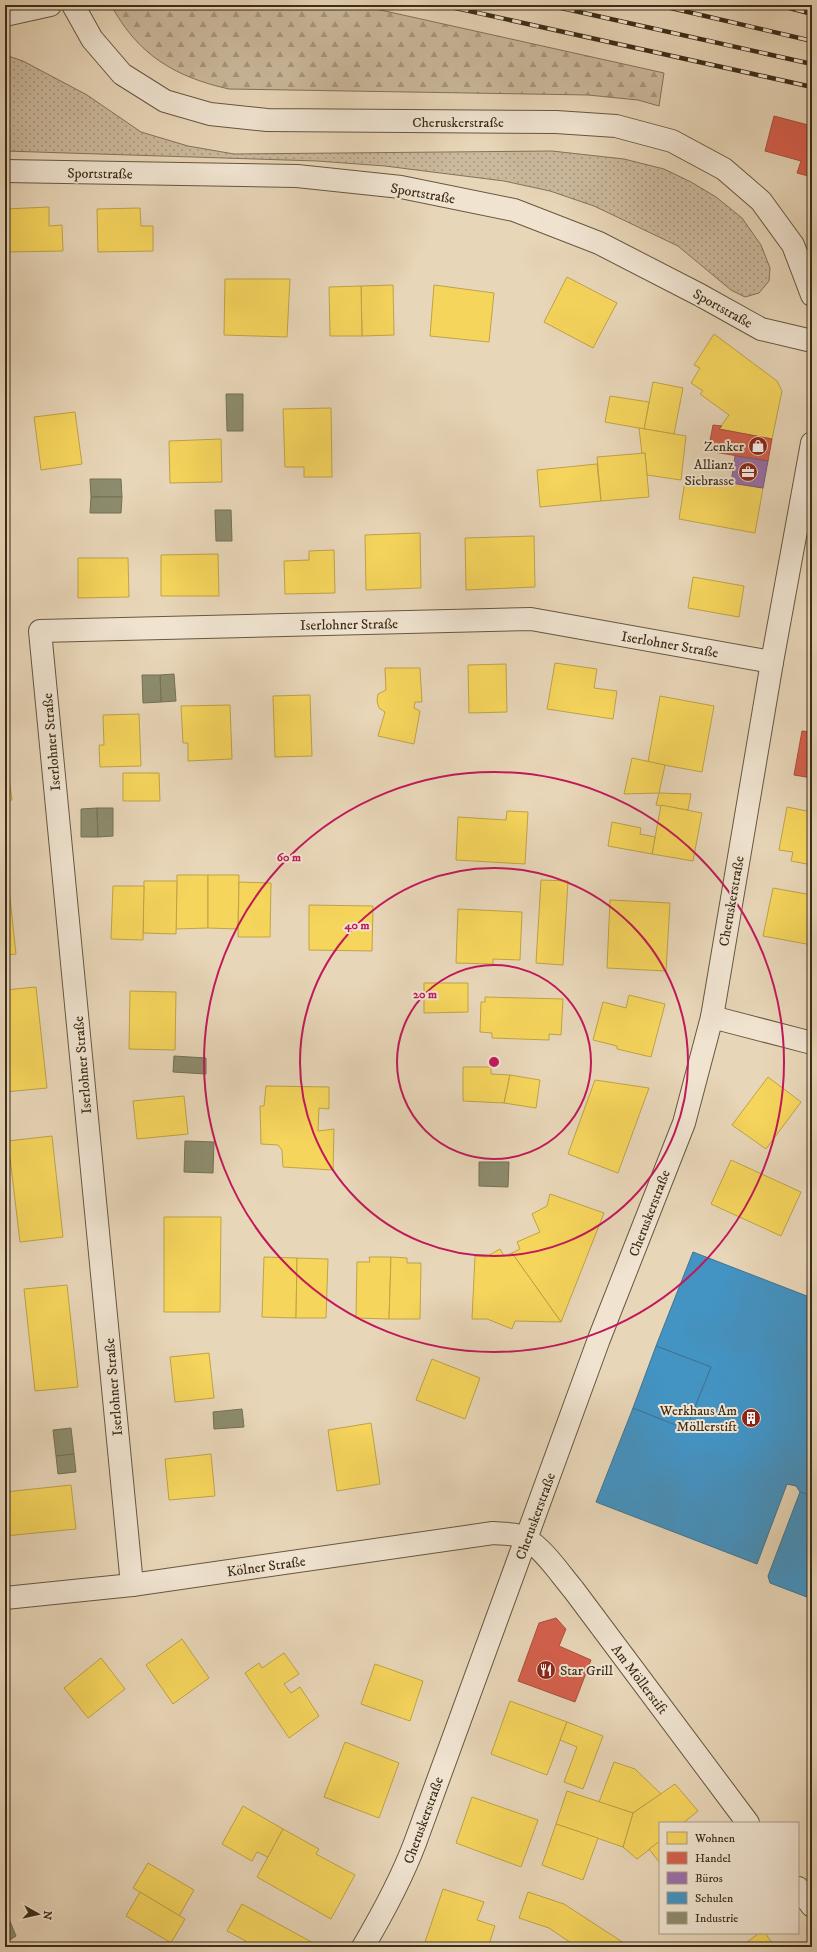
<svg xmlns="http://www.w3.org/2000/svg" width="817" height="1952" font-family="'IM FELL DW Pica',serif">
	<style>
		.grass { fill: url(#grass-dots); stroke: #84735a }
		.forest { fill: url(#forest-firs); stroke: #84735a }
		.homes { fill: #f6d55c; stroke: #bea348 }
		.shops { fill: #d6604d; stroke: #a8513d }
		.offices { fill: #9970ab; stroke: #7d5c7f }
		.schools { fill: #4393c3; stroke: #417490 }
		.industry { fill: #8c8c6e; stroke: #747054 }
		.lines { fill: none; stroke-linecap: round; stroke-linejoin: round }
		.minor-casing { stroke: #675740; stroke-width: 24 }
		.minor { stroke: #f0e4d1; stroke-width: 22 }
		.rail-casing { stroke: #3c2d18; stroke-width: 4.5 }
		.rail { stroke: #f0e4d1; stroke-width: 3; stroke-dasharray: 9; stroke-linecap: butt }
		.ring { fill: none; stroke: #c2185b; stroke-width: 2 }
		.labels { text-anchor: middle; stroke-width: 4; stroke-linejoin: round; paint-order: stroke }
		.street-label { font-size: 14px; fill: #3c2d18; stroke: #f0e4d1 }
		.poi-label { font-size: 14px; fill: #3c2d18; stroke: #f0e4d1; text-anchor: end }
		.centre { fill: #c2185b; stroke: #f0e4d1; stroke-width: 2 }
		.ring-label { font-size: 12px; text-anchor: middle; font-weight: bold; fill: #c2185b; stroke: #f0e4d1; stroke-width: 4; stroke-linejoin: round; paint-order: stroke }
	</style>
	<defs>
		<pattern id="grass-dots" width="8" height="8" patternUnits="userSpaceOnUse"><rect width="8" height="8" fill="#cbb99d"/><path d="M2 2h.1M6 6h.1" fill="none" stroke="#a6977f" stroke-width="1.8" stroke-linecap="round"/></pattern>
		<pattern id="forest-firs" width="22" height="20" patternUnits="userSpaceOnUse"><rect width="22" height="20" fill="#cbb99d"/><path d="M5 1l3.5 6h-7zM16 11l3.5 6h-7z" fill="#a6977f"/></pattern>
	</defs>
	<rect width="100%" height="100%" fill="#e8d6b8"/>
	<filter id="stains"><feTurbulence type="fractalNoise" baseFrequency=".005" numOctaves="4"/><feColorMatrix values="0 0 0 0 .2 0 0 0 0 .09 0 0 0 0 .02 0 0 0 .5 -.17"/></filter>
	<radialGradient id="worn" r=".72"><stop offset=".6" stop-color="#630" stop-opacity="0"/><stop offset="1" stop-color="#630" stop-opacity=".3"/></radialGradient>
	<path class="grass" d="M5,55L23,61L87,95L141,132L188,146L234,154L552,151L624,159L664,169L691,182L716,197L742,218L761,245L770,268L769,281L759,293L745,297L731,290L678,246L594,206L550,191L504,181L385,166L317,161L5,151Z"/>
	<path class="forest" d="M111,5H358L664,73L659,106L638,100L588,95L229,89C175,77 138,55 111,5Z"/>
	<g class="homes">
		<path d="M49,207V226L62,225L63,251L6,252L5,209Z"/>
		<path d="M140,208L141,226H153V251L98,252L97,209Z"/>
		<path d="M567,277L617,303L593,348L544,322Z"/>
		<path d="M225,279H290L287,337L224,335Z"/>
		<path d="M393,285L394,335L362,336L361,286Z"/>
		<path d="M434,285L494,293L489,342L430,336Z"/>
		<path d="M361,286L362,336H330L329,287Z"/>
		<path d="M714,334L777,381L782,391L772,439L719,429L729,415L700,394L703,391L691,383L700,368L694,365Z"/>
		<path d="M653,382L683,388L674,434L644,429Z"/>
		<path d="M610,396L649,402L644,429L605,422Z"/>
		<path d="M331,408L332,477H304V467H285L283,409Z"/>
		<path d="M75,412L82,464L41,470L34,417Z"/>
		<path d="M639,428L686,436L681,480L647,475L645,453L642,454Z"/>
		<path d="M221,439L222,482L170,483L169,441Z"/>
		<path d="M645,453L649,497L601,501L597,457Z"/>
		<path d="M597,464L601,501L540,507L537,470Z"/>
		<path d="M686,475L763,488L755,533L679,519Z"/>
		<path d="M420,533L421,588L366,590L365,535Z"/>
		<path d="M534,536L535,587L466,590L465,538Z"/>
		<path d="M334,550L335,593L285,594L284,561L309,560V551Z"/>
		<path d="M218,554L219,596H161V555Z"/>
		<path d="M78,558H128L129,597L78,598Z"/>
		<path d="M693,577L744,586L739,617L688,608Z"/>
		<path d="M555,663L597,669L594,688L617,691L613,719L547,709Z"/>
		<path d="M506,664L507,712L469,713L468,665Z"/>
		<path d="M385,668H420L422,702H415L414,708L420,711L414,744L378,736L385,712L379,708L377,701L378,694L386,690Z"/>
		<path d="M310,695L312,756L275,757L273,696Z"/>
		<path d="M660,696L714,706L702,772L648,762Z"/>
		<path d="M230,705L232,759L188,761V743H183L181,706Z"/>
		<path d="M139,714L141,766L100,767L99,745H104L103,715Z"/>
		<path d="M5,742L8,770H5Z"/>
		<path d="M632,758L665,765L659,793L624,794Z"/>
		<path d="M5,770H8L12,800L5,801Z"/>
		<path d="M123,773H159L160,801H123Z"/>
		<path d="M659,793L691,794L688,810L656,805Z"/>
		<path d="M661,805L702,813L693,861L652,854Z"/>
		<path d="M787,807L812,812V865L791,861L793,852L779,850Z"/>
		<path d="M507,811L528,812L525,864L456,860L458,817L506,820Z"/>
		<path d="M612,822L641,828L640,834L655,837L652,854L608,846Z"/>
		<path d="M5,852L16,954L5,955Z"/>
		<path d="M177,875H208V928L176,929Z"/>
		<path d="M208,875H239L238,929L208,928Z"/>
		<path d="M541,880L568,881L563,965L536,963Z"/>
		<path d="M144,881H177L176,934L143,933Z"/>
		<path d="M239,882L271,883L270,937H238Z"/>
		<path d="M113,886H144L143,940L111,939Z"/>
		<path d="M773,888L812,895V945L763,936Z"/>
		<path d="M610,900L670,903L666,971L607,968Z"/>
		<path d="M309,905L373,906L372,951L309,950Z"/>
		<path d="M458,909L522,912L520,960L493,959V964L456,963Z"/>
		<path d="M424,983H468V1012L424,1013Z"/>
		<path d="M36,987L47,1088L5,1092V990Z"/>
		<path d="M130,991L176,992L175,1050L129,1049Z"/>
		<path d="M629,995L665,1004L651,1057L617,1049V1046L593,1040L603,1002L626,1008Z"/>
		<path d="M485,997L563,999L561,1035L549,1034V1040L492,1038V1033L480,1032L481,1002H485Z"/>
		<path d="M463,1067H491V1074L510,1075L504,1103L463,1101Z"/>
		<path d="M510,1075L540,1080L536,1108L504,1103Z"/>
		<path d="M768,1077L801,1102L766,1149L732,1125Z"/>
		<path d="M595,1080L649,1088L618,1173L568,1154Z"/>
		<path d="M266,1086L329,1087V1109L319,1108L318,1131L334,1129L333,1170L283,1167L282,1150L278,1145L261,1144L260,1106H264Z"/>
		<path d="M184,1096L188,1134L137,1139L133,1101Z"/>
		<path d="M52,1136L63,1237L20,1242L8,1141Z"/>
		<path d="M731,1160L801,1192L781,1236L711,1204Z"/>
		<path d="M550,1194L604,1213L561,1322L512,1253L520,1249L517,1242L540,1232L532,1214L547,1206Z"/>
		<path d="M164,1217H221L220,1312H164Z"/>
		<path d="M500,1249L504,1256L512,1253L561,1322L515,1321L512,1329L487,1319H472L475,1256L486,1257Z"/>
		<path d="M264,1257L297,1258L296,1318L262,1317Z"/>
		<path d="M369,1257H391L389,1319L356,1318L357,1262H370Z"/>
		<path d="M391,1257L407,1258V1263H421L420,1319H389Z"/>
		<path d="M297,1258L328,1259L326,1318H296Z"/>
		<path d="M67,1285L78,1387L35,1391L24,1289Z"/>
		<path d="M209,1353L214,1398L175,1402L170,1357Z"/>
		<path d="M432,1359L480,1378L465,1419L416,1400Z"/>
		<path d="M371,1423L380,1484L337,1491L328,1430Z"/>
		<path d="M211,1454L215,1496L169,1500L165,1459Z"/>
		<path d="M71,1485L76,1529L5,1536V1492Z"/>
		<path d="M182,1639L209,1678L173,1704L146,1665Z"/>
		<path d="M284,1653L299,1674L284,1684L291,1693L300,1687L319,1716L289,1738L245,1673L259,1663L262,1668Z"/>
		<path d="M101,1658L125,1689L88,1718L64,1688Z"/>
		<path d="M375,1664L423,1681L410,1721L361,1704Z"/>
		<path d="M510,1701L567,1722L547,1775L491,1754Z"/>
		<path d="M567,1722L603,1736L583,1789L564,1782L577,1747L560,1740Z"/>
		<path d="M345,1742L399,1763L379,1818L324,1797Z"/>
		<path d="M614,1762L635,1769L661,1794L633,1813L599,1802Z"/>
		<path d="M675,1784L698,1811L683,1823H660V1841L637,1859L623,1847L633,1813Z"/>
		<path d="M567,1791L633,1813L623,1847L556,1824Z"/>
		<path d="M472,1797L538,1820L521,1867L456,1843Z"/>
		<path d="M243,1806L283,1829L268,1857L257,1852L252,1861L222,1844Z"/>
		<path d="M556,1824L598,1838L583,1880L542,1865Z"/>
		<path d="M283,1829L319,1849L316,1854L355,1875L331,1919L257,1877Z"/>
		<path d="M660,1841V1863L649,1849Z"/>
		<path d="M148,1863L194,1890L179,1916L133,1888Z"/>
		<path d="M443,1889L484,1902L477,1920L495,1926L488,1947H440L425,1942Z"/>
		<path d="M140,1892L185,1919L171,1943L126,1916Z"/>
		<path d="M528,1892L564,1904L630,1947H577L549,1928L519,1918Z"/>
		<path d="M242,1904L317,1945L316,1947H243L246,1941L227,1931Z"/>
		<path d="M759,1933H765L775,1947H741Z"/>
	</g>
	<g class="shops">
		<path d="M774,116L812,126V177L797,173L801,161L765,151Z"/>
		<path d="M713,425L722,426L719,429L772,439L768,461L708,451Z"/>
		<path d="M802,731L812,732V778L794,775Z"/>
		<path d="M556,1618L566,1629L559,1646L591,1660L575,1702L518,1681L539,1623Z"/>
	</g>
	<path class="offices" d="M735,456L768,461L763,488L731,483Z"/>
	<g class="schools">
		<path d="M693,1252L812,1298V1496L800,1492L796,1486L787,1484L757,1564L596,1502L633,1408L686,1429L711,1367L656,1346Z"/>
		<path d="M656,1346L711,1367L686,1429L633,1408Z"/>
		<path d="M800,1492L812,1496V1599L770,1583L768,1576Z"/>
	</g>
	<g class="industry">
		<path d="M226,394H243V431H227Z"/>
		<path d="M90,479H121L122,497H91Z"/>
		<path d="M91,497H122L121,513H90Z"/>
		<path d="M215,510H231L232,541H216Z"/>
		<path d="M174,674L176,701L161,702L160,675Z"/>
		<path d="M142,675H160L161,702L143,703Z"/>
		<path d="M97,808L98,837H81V809Z"/>
		<path d="M97,808H113V836L98,837Z"/>
		<path d="M174,1056L206,1058V1074L173,1072Z"/>
		<path d="M185,1141L214,1142L213,1173L184,1172Z"/>
		<path d="M479,1162H509L508,1187L479,1186Z"/>
		<path d="M242,1409L244,1427L214,1429L213,1412Z"/>
		<path d="M71,1428L74,1454L56,1456L53,1430Z"/>
		<path d="M74,1454L76,1472L58,1474L56,1456Z"/>
		<path d="M5,1909L16,1936L5,1943Z"/>
	</g>
	<g class="lines">
		<g class="minor-casing">
			<g id="minor">
				<path d="M73,5L92,39L122,74L165,101L210,114L267,120L556,122L616,126L672,141L724,169L761,201L793,245L812,295"/>
				<path d="M5,15L50,5"/>
				<path d="M5,171L297,176L401,187L514,210L599,243L700,295L761,329L812,341"/>
				<path d="M712,1017L812,1043"/>
				<path d="M132,1585L40,631L531,619L772,662"/>
				<path d="M5,1598L132,1585L493,1533C503,1534 517,1533 526,1539C543,1548 561,1575 573,1589L748,1823"/>
				<path d="M798,1888L812,1906"/>
				<path d="M363,1947C383,1913 401,1880 415,1843L599,1339L684,1123L712,1017L772,662L812,443"/>
			</g>
		</g>
		<use href="#minor" class="minor"/>
		<g class="rail-casing">
			<g id="rail">
				<path d="M442,5L812,87"/>
				<path d="M548,5L812,64"/>
				<path d="M658,5L812,41"/>
				<path d="M778,5L812,14"/>
			</g>
		</g>
		<use href="#rail" class="rail"/>
	</g>
	<g class="ring">
		<circle cx="494" cy="1062" r="97"/>
		<circle cx="494" cy="1062" r="194"/>
		<circle cx="494" cy="1062" r="290"/>
	</g>
	<defs>
		<g id="shop-disc" transform="scale(1)"><circle r="9.5" fill="#8f2418" stroke="#f0e4d1"/><path d="M-5-2.5h2.3a2.7 3.5 0 0 1 5.4 0H5L5.5 6h-11ZM-1.5-2.5h3a1.5 2.3 0 0 0-3 0Z" fill="#fff"/></g>
		<g id="office-disc" transform="scale(1)"><circle r="9.5" fill="#8f2418" stroke="#f0e4d1"/><path d="M-6-3h4V-5.5h4V-3h4V5H-6ZM-1-4.5V-3h2v-1.5ZM-6 0V1H6V0Z" fill="#fff"/></g>
		<g id="building-disc" transform="scale(1)"><circle r="9.5" fill="#8f2418" stroke="#f0e4d1"/><path d="M-4-6H4V6H1V3H-1V6H-4ZM-2.5-4.3h1.7v1.8h-1.7ZM.8-4.3h1.7v1.8H.8ZM-2.5-1h1.7V.8h-1.7ZM.8-1h1.7V.8H.8Z" fill="#fff"/></g>
		<g id="restaurant-disc" transform="scale(1)"><circle r="9.5" fill="#8f2418" stroke="#f0e4d1"/><path d="M-5-6h1v4h1v-4h1v4h1v-4h1v5L-1.5 .5V6h-2V.5L-5-1ZM5-6V6H3V1.5H1.5Q1.5-4 5-6Z" fill="#fff"/></g>
	</defs>
	<g fill-rule="evenodd">
		<use href="#shop-disc" x="758" y="446"/>
		<use href="#office-disc" x="748" y="472"/>
		<use href="#building-disc" x="751" y="1418"/>
		<use href="#restaurant-disc" x="546" y="1670"/>
	</g>
	<g class="labels">
		<g class="street-label">
			<text x="458" y="127">Cheruskerstraße</text>
			<text transform="translate(100 173) rotate(1)" y="5">Sportstraße</text>
			<text transform="translate(423 193) rotate(10)" y="5">Sportstraße</text>
			<text transform="translate(723 308) rotate(29)" y="5">Sportstraße</text>
			<text transform="translate(349 624) rotate(-1)" y="5">Iserlohner Straße</text>
			<text transform="translate(670 644) rotate(10)" y="5">Iserlohner Straße</text>
			<text transform="translate(51 742) rotate(-95)" y="5">Iserlohner Straße</text>
			<text transform="translate(731 901) rotate(-80)" y="5">Cheruskerstraße</text>
			<text transform="translate(82 1065) rotate(-95)" y="5">Iserlohner Straße</text>
			<text transform="translate(649 1213) rotate(-69)" y="5">Cheruskerstraße</text>
			<text transform="translate(113 1387) rotate(-95)" y="5">Iserlohner Straße</text>
			<text transform="translate(535 1516) rotate(-70)" y="5">Cheruskerstraße</text>
			<text transform="translate(266 1566) rotate(-8)" y="5">Kölner Straße</text>
			<text transform="translate(640 1679) rotate(53)" y="5">Am Möllerstift</text>
			<text transform="translate(423 1820) rotate(-70)" y="5">Cheruskerstraße</text>
		</g>
		<g class="poi-label">
			<text x="744" y="451">Zenker</text>
			<text x="734" y="469">Allianz<tspan x="734" dy="16">Siebrasse</tspan></text>
			<text x="737" y="1415">Werkhaus Am<tspan x="737" dy="16">Möllerstift</tspan></text>
			<text x="560" y="1675" text-anchor="start">Star Grill</text>
		</g>
	</g>
	<circle cx="494" cy="1062" r="6" class="centre"/>
	<g class="ring-label">
		<text x="289" y="861">60 m</text>
		<text x="357" y="929">40 m</text>
		<text x="425" y="998">20 m</text>
	</g>
	<rect width="817" height="1952" fill="none" stroke="#e8d6b8" stroke-width="20"/>
	<rect x="6" y="6" width="805" height="1940" fill="none" stroke="#3c2d18" stroke-width="2"/>
	<rect x="10" y="10" width="797" height="1932" fill="none" stroke="#3c2d18"/>
	<rect x="659" y="1822" width="140" height="112" fill="#f0e4d1" stroke="#a89b87"/>
	<rect x="667" y="1832" width="20" height="12" fill="#f6d55c" stroke="#a89b87"/>
	<text x="695" y="1842" font-size="12" fill="#3c2d18">Wohnen</text>
	<rect x="667" y="1852" width="20" height="12" fill="#d6604d" stroke="#a89b87"/>
	<text x="695" y="1862" font-size="12" fill="#3c2d18">Handel</text>
	<rect x="667" y="1872" width="20" height="12" fill="#9970ab" stroke="#a89b87"/>
	<text x="695" y="1882" font-size="12" fill="#3c2d18">Büros</text>
	<rect x="667" y="1892" width="20" height="12" fill="#4393c3" stroke="#a89b87"/>
	<text x="695" y="1902" font-size="12" fill="#3c2d18">Schulen</text>
	<rect x="667" y="1912" width="20" height="12" fill="#8c8c6e" stroke="#a89b87"/>
	<text x="695" y="1922" font-size="12" fill="#3c2d18">Industrie</text>
	<g transform="translate(38 1914) rotate(98)" stroke="#f0e4d1" stroke-width="3" paint-order="stroke">
	<path d="M0-3L7 15L0 10L-7 15Z" fill="#3c2d18"/>
	<text y="-6" font-size="11" font-weight="bold" text-anchor="middle" fill="#3c2d18">N</text>
	</g>
	<rect width="100%" height="100%" filter="url(#stains)"/>
	<rect width="100%" height="100%" fill="url(#worn)"/>
</svg>
